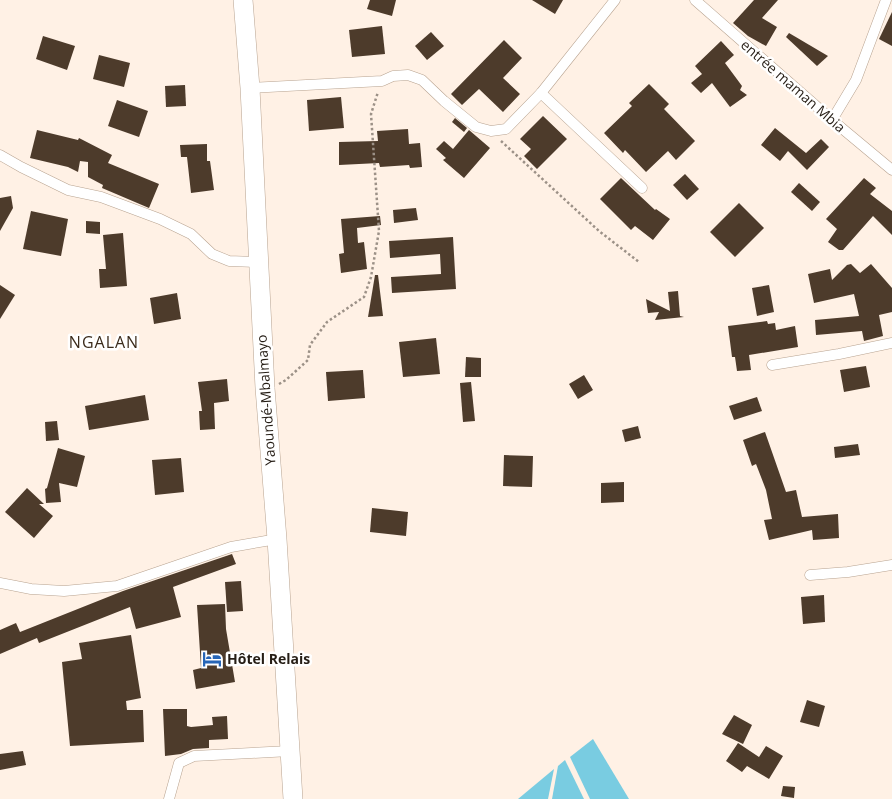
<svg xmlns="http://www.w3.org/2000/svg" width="892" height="799" font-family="'Open Sans',sans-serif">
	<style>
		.water { fill: #79cce1 }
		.building { fill: #4d3b2b }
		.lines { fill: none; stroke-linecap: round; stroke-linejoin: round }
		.street-casing { stroke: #b8a390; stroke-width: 11 }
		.highway-casing { stroke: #b8a390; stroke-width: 20 }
		.path { stroke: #9c9187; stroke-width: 2.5; stroke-dasharray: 2.5 2.5; stroke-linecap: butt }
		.street { stroke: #fff; stroke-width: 10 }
		.highway { stroke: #fff; stroke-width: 19 }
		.labels { text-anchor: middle; stroke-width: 5; stroke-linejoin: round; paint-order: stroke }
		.street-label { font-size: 14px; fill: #251d15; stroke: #fff }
		.poi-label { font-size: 14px; font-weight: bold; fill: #251d15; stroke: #fff; text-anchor: start }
		.quarter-label { font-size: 16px; letter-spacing: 1px; fill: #3b2b1b; stroke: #fff }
	</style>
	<rect width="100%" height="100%" fill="#fff1e5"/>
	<g class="water">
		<path d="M593,739L629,799H590L570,757Z"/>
		<path d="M565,760L584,799H552L558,766Z"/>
		<path d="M554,769L548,799H518Z"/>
	</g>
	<g class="building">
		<path d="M370,0H396L392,16L367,9Z"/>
		<path d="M532,0H563L555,14Z"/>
		<path d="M754,0H778L762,18L777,27L766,46L748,36L733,23Z"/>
		<path d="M892,12V46L879,39Z"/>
		<path d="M382,26L385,54L352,57L349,30Z"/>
		<path d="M431,32L444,46L427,60L415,46Z"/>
		<path d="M789,33L828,56L817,66L786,37Z"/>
		<path d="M43,36L75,46L67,70L36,59Z"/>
		<path d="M504,40L522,58L503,78L520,94L503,112L479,89L462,105L451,94Z"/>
		<path d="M721,41L734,55L725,63L742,86L740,90L747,95L730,107L712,83L701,93L691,83L702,74L695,66Z"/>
		<path d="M99,55L130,63L124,87L93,79Z"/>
		<path d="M649,84L669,104L664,109L695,141L676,160L668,151L646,172L625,150L623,153L604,133L632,106L629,103Z"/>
		<path d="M185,85L186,106L166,107L165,86Z"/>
		<path d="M341,97L344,128L309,131L307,100Z"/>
		<path d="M117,100L148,111L139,137L108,126Z"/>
		<path d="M543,116L567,139L537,169L524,156L531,149L520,139Z"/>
		<path d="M455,118L467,128L464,132L452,122Z"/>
		<path d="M775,128L806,153L821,139L829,147L807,170L788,151L780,161L761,145Z"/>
		<path d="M408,129L409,144L420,143L422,167L410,168L409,165L380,167L379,163L339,165V142L378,141L377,131Z"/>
		<path d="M37,130L78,140L79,138L112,155L108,163L159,184L149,208L102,188L103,185L88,177V162L80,161L78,172L68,167L30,158Z"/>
		<path d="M469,130L490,148L464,178L443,160L446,158L436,149L444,141L453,149Z"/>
		<path d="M207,144V161H210L214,190L191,193L187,157H181L180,145Z"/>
		<path d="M685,174L699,189L687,200L673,185Z"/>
		<path d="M621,178L655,210L656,209L670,219L653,240L635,226L631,230L600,199Z"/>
		<path d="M864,178L876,188L870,194L892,211V235L873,216L843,250H839L828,242L837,229L826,219Z"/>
		<path d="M799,183L820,202L812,211L791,192Z"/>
		<path d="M11,196L13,208L0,231V198Z"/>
		<path d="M739,203L764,228L735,257L710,232Z"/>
		<path d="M416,208L418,220L394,223L393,210Z"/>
		<path d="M31,211L68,219L61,256L23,249Z"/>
		<path d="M380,216L381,225L357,228L358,243L364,242L367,269L341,273L339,254L344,253L341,219Z"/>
		<path d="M86,221L100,222V234L86,233Z"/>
		<path d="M123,233L127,286L100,288L99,269H106L103,235Z"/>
		<path d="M453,237L456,289L392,293L391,277L441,274L440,254L390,258L389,241Z"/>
		<path d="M851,264L860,273L871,264L892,288V312L879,315L883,336L864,341L862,331L816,335L815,320L859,316L854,294L814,303L808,274L830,269L832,280L847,265Z"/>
		<path d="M375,275H378L383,316L368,317Z"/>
		<path d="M0,285L15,295L0,319Z"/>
		<path d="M769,285L774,312L757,316L752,288Z"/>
		<path d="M678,291L680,316L684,317L655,320L659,312L648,313L646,299L670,311L668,292Z"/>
		<path d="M177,293L181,319L154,324L150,298Z"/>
		<path d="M767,321L768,324L775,323L776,330L795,326L798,347L749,355L751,370L737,371L735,357H732L728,326Z"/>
		<path d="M436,338L440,374L403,377L399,342Z"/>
		<path d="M466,357L481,358V377H465Z"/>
		<path d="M866,366L870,387L844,392L840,370Z"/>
		<path d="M363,370L365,398L328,401L326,372Z"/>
		<path d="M584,375L593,390L578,399L569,384Z"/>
		<path d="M227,379L229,401L214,403L215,429L200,430L199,411H202L198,382Z"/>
		<path d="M471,382L475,421L463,422L460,383Z"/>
		<path d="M145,395L149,420L89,430L85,406Z"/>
		<path d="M757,397L762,411L734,420L729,406Z"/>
		<path d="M57,421L59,440L46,441L45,422Z"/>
		<path d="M638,426L641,438L625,442L622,430Z"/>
		<path d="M765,432L786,492L796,490L802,517L838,514L839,538L813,540L812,530L769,540L764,520L772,519L766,490L756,464L752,466L743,440Z"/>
		<path d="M858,444L860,455L835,458L834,447Z"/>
		<path d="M58,448L85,456L77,487L59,483L61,502L46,503L45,489L47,488Z"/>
		<path d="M504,455L533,456L532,487L503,486Z"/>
		<path d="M181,458L184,492L155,495L152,460Z"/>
		<path d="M624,482V502L601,503V483Z"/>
		<path d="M27,488L44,504H39L53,516L34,538L5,512Z"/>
		<path d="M372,508L408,512L406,536L370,532Z"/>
		<path d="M232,554L236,564L173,587L181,617L136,629L130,607L39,643L37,638L0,654V630L16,623L20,632L123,591Z"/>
		<path d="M241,581L243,611L227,612L225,582Z"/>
		<path d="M824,595L825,622L803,624L801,597Z"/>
		<path d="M225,604L226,629L235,682L196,689L193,670L201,668L197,605Z"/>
		<path d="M131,635L141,698L126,701L127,710H143L144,742L70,746L62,662L82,659L79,643Z"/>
		<path d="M807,700L825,706L819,727L800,722Z"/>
		<path d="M163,709H187V726L191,727L213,725L212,717L227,716L228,739L209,740V748L193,749L181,754L165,756Z"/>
		<path d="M734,715L752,725L743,744L722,734Z"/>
		<path d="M738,743L759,757L766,746L783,756L769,779L747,766L742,772L726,761Z"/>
		<path d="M23,751L26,765L0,770V754Z"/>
		<path d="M783,786L795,787L794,798L781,796Z"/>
	</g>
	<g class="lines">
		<g class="street-casing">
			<g id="street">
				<path d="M695,0L832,120L892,170"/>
				<path d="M250,88L382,81L393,76L408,75L422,80L444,101L476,127L491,131L506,129L541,93L615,0"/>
				<path d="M541,93L642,188"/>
				<path d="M832,120L856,80L886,0"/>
				<path d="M0,155L21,167L68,190L101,197L160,219L191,234L212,254L229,261L258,262"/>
				<path d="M772,365L839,354L892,343"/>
				<path d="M810,575L848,572L892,565"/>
				<path d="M0,583L31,589L64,591L117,586L231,547L277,539"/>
				<path d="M169,799L179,763L194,756L290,751"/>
			</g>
		</g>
		<g class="highway-casing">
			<path id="highway" d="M243,0L250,88L265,388L277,539L293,799"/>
		</g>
		<g class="path">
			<path d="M501,141L599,231L639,262"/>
			<path d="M279,384L286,380L308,360L310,345L327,322L364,297L371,277L379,231L371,114L378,92"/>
		</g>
		<use href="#street" class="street"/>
		<use href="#highway" class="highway"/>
	</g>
	<defs>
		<g id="hotel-bare" transform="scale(1.5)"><path d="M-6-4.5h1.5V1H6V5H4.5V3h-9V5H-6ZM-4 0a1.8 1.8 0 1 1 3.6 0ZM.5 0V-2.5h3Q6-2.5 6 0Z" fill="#2665b7" stroke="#fff" stroke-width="2.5" paint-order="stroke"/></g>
	</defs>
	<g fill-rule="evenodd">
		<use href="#hotel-bare" x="212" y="659"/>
	</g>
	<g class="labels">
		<g class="street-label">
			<text transform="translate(793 86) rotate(41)" y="5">entrée maman Mbia</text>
			<text transform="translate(266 400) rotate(-94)" y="5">Yaoundé-Mbalmayo</text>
		</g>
		<g class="poi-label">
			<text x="227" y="664">Hôtel Relais</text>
		</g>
		<g class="quarter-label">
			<text x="104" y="348">NGALAN</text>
		</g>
	</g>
</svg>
